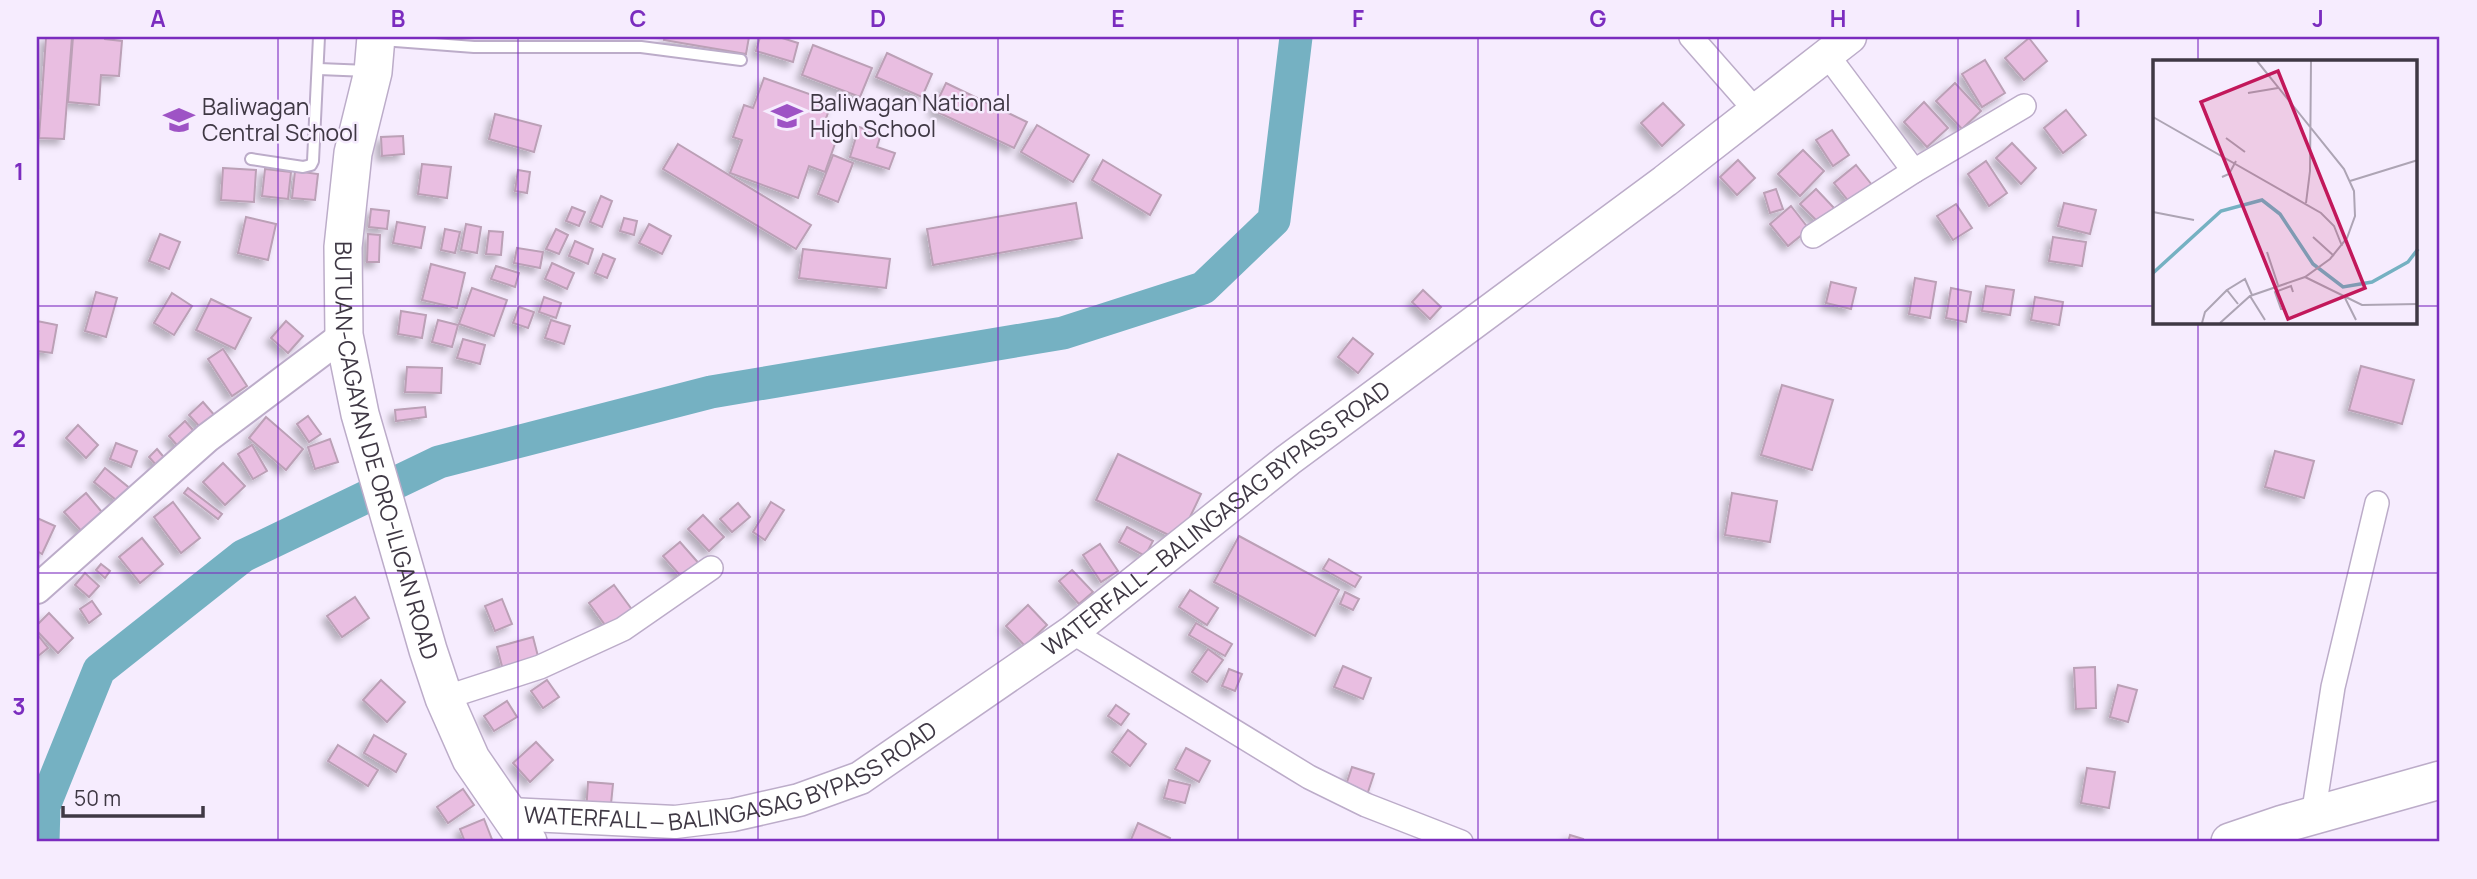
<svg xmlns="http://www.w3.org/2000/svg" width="2477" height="879" font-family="Manrope,sans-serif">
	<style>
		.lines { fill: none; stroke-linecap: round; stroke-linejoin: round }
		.river { stroke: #75b1c2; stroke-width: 33 }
		.building { fill: #e9bee1; stroke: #bba0b6; stroke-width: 2; filter: url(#shadow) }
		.service-casing { stroke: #bcacc9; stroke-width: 14 }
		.minor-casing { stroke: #bcacc9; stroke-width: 26 }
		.tertiary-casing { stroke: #bcacc9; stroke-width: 32 }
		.secondary-casing { stroke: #bcacc9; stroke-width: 35 }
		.trunk-casing { stroke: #bcacc9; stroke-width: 40 }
		.service { stroke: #fff; stroke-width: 10 }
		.minor { stroke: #fff; stroke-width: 23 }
		.tertiary { stroke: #fff; stroke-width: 28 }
		.secondary { stroke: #fff; stroke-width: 32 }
		.trunk { stroke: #fff; stroke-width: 37 }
		.grid { fill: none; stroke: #7b2cbf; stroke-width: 2; stroke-opacity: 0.55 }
		.labels { text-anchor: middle; stroke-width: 5; stroke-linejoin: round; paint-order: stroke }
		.poi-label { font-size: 23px; fill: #3f3844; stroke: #f6ecfe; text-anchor: start }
		.street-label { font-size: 23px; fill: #3f3844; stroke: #f6ecfe }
		.inset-river { fill: none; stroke: #75b1c2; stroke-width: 3.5 }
		.inset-road { fill: none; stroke: #ada4b4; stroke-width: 2 }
		.view { fill: #c2185b; fill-opacity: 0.15; stroke: #c2185b; stroke-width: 3.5 }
		.inset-edge { fill: none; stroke: #3f3844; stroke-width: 3.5 }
		.neatline { fill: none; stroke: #7b2cbf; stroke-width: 2.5 }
		.grid-label { font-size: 23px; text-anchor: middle; font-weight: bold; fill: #7b2cbf }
	</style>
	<defs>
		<filter id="shadow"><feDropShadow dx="-5" dy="5" stdDeviation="3.5" flood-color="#0004"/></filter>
	</defs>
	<rect width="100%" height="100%" fill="#f6ecfe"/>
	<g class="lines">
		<path class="river" d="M43,842L44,806L99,670L243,556L439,462L711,392L1063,333L1203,288L1274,220L1296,37"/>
	</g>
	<g class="building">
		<path d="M46,37H72L64,139L39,138Z"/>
		<path d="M73,37H105V39L122,41L119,76L101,75L99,105L68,102Z"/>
		<path d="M665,37H749L746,54L664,40Z"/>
		<path d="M760,37H779L798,43L793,62L756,51Z"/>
		<path d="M2029,38L2047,61L2024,80L2005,58Z"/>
		<path d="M813,45L872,68L860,97L802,75Z"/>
		<path d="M887,53L932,74L922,97L876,77Z"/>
		<path d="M1985,60L2005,93L1982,107L1962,74Z"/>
		<path d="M764,78L832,102L821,132L837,138L825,172L809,166L798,198L730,173L742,140L733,137L744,105L753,108Z"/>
		<path d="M946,83L1027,122L1014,148L933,110Z"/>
		<path d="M1955,83L1981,111L1962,129L1936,101Z"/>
		<path d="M1924,102L1948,128L1927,147L1904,122Z"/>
		<path d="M1663,103L1684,125L1662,146L1641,123Z"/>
		<path d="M2066,110L2086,135L2063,153L2044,128Z"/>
		<path d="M495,114L541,126L534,152L489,139Z"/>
		<path d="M1037,125L1089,155L1073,182L1021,152Z"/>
		<path d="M859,127L881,134L877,147L895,153L889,169L850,157Z"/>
		<path d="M1832,130L1849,155L1833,166L1816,140Z"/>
		<path d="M403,136L404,154L382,156L381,137Z"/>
		<path d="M2012,143L2036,168L2021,184L1996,158Z"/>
		<path d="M678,144L811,225L796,249L663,169Z"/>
		<path d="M1803,150L1824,171L1800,196L1778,174Z"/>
		<path d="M833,155L853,163L838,202L818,194Z"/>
		<path d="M1103,160L1161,195L1150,215L1092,180Z"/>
		<path d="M1738,160L1755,178L1737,195L1720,177Z"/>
		<path d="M1986,161L2007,193L1989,206L1968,174Z"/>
		<path d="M422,164L451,167L447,198L418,194Z"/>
		<path d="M1856,165L1876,190L1854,208L1834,183Z"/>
		<path d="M223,168L256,170L254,202L221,200Z"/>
		<path d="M265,169L291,172L288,199L262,196Z"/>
		<path d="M518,170L530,172L527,193L515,191Z"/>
		<path d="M295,171L318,174L315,200L292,198Z"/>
		<path d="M1776,189L1783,209L1770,213L1764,193Z"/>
		<path d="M1816,189L1835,209L1820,224L1800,204Z"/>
		<path d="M601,196L612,201L602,227L590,222Z"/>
		<path d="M1076,203L1082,238L933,265L927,229Z"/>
		<path d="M2064,203L2096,210L2090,234L2058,226Z"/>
		<path d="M1956,204L1972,228L1953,240L1937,216Z"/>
		<path d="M1791,206L1809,229L1788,246L1770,224Z"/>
		<path d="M572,207L585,212L579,226L566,221Z"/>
		<path d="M371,209L389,211L387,229L369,227Z"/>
		<path d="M246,217L276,224L268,260L238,253Z"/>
		<path d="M624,218L637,221L634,235L620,231Z"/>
		<path d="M397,222L425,227L421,248L393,243Z"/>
		<path d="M466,224L481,227L477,253L461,250Z"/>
		<path d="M649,224L671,236L662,254L639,243Z"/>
		<path d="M445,229L460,232L455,253L441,250Z"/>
		<path d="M556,229L568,235L559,254L546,249Z"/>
		<path d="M489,231L503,232L501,255L486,254Z"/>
		<path d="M160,234L180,242L169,269L149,261Z"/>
		<path d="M368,234L380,235L379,262H367Z"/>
		<path d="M2053,237L2086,242L2082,266L2049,261Z"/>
		<path d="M575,241L593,249L588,264L569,256Z"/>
		<path d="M517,248L543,252L540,268L514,263Z"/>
		<path d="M803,249L890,259L886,288L799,278Z"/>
		<path d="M603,254L615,259L607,278L595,273Z"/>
		<path d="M552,263L574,273L567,289L545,279Z"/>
		<path d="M431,264L465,273L457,308L422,300Z"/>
		<path d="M496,266L519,273L515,287L491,279Z"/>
		<path d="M1915,278L1936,282L1930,318L1909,314Z"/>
		<path d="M1831,282L1856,288L1851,309L1826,303Z"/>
		<path d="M1986,286L2014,290L2010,315L1982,311Z"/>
		<path d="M472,288L507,300L494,336L459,324Z"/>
		<path d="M1951,288L1971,292L1966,322L1946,318Z"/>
		<path d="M1423,290L1441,307L1430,319L1412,302Z"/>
		<path d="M96,292L117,298L106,337L85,331Z"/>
		<path d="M172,293L192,306L174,335L154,323Z"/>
		<path d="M544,297L561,303L556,318L539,312Z"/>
		<path d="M2035,297L2063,302L2059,325L2031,320Z"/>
		<path d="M211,299L251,318L235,349L196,330Z"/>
		<path d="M519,307L534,312L528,328L513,323Z"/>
		<path d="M401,311L426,315L422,338L398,334Z"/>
		<path d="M438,320L458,325L452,347L432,342Z"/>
		<path d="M551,320L570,326L564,344L545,338Z"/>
		<path d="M37,321L57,325L52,353L37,351Z"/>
		<path d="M286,321L303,336L288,353L271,338Z"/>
		<path d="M1353,338L1373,354L1358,373L1338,357Z"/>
		<path d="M463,339L485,345L480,364L457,358Z"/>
		<path d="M223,349L247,386L232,396L208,359Z"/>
		<path d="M2361,366L2414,380L2402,424L2349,410Z"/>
		<path d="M407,367L442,368L441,393L405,392Z"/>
		<path d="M1782,385L1833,400L1812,470L1761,455Z"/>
		<path d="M203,402L222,424L209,437L189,415Z"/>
		<path d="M425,407L426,417L396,421L395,410Z"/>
		<path d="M308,416L321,434L309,442L297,424Z"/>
		<path d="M266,417L303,449L286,470L249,438Z"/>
		<path d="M185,421L200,438L183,452L169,436Z"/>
		<path d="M78,425L98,445L86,458L66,438Z"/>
		<path d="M330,439L338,462L315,469L308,447Z"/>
		<path d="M116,443L137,451L131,467L110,459Z"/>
		<path d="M252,445L267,471L253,479L238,454Z"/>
		<path d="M157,449L172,467L164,474L149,457Z"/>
		<path d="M2275,451L2314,461L2304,498L2265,487Z"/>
		<path d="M1118,454L1201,494L1179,540L1096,500Z"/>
		<path d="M223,463L245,486L225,505L203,482Z"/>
		<path d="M105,468L132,490L121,504L94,482Z"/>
		<path d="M188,488L222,514L218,519L184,493Z"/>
		<path d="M86,493L106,517L85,535L64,512Z"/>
		<path d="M1732,493L1777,501L1770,542L1725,535Z"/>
		<path d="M173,502L200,538L181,553L154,517Z"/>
		<path d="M771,502L784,510L765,540L753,532Z"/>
		<path d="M738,503L750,517L732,532L720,519Z"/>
		<path d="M703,515L724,537L709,551L688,529Z"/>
		<path d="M37,518L55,526L42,554L37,551Z"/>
		<path d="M1127,527L1153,541L1145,556L1119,542Z"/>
		<path d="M1239,536L1339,590L1315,636L1214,582Z"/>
		<path d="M142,538L163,564L140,583L119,557Z"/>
		<path d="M680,542L702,567L686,582L663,556Z"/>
		<path d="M1100,544L1118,571L1101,582L1083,555Z"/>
		<path d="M1329,559L1361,577L1355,587L1323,569Z"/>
		<path d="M101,564L110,571L105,578L96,570Z"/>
		<path d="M1072,570L1093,592L1079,604L1059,581Z"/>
		<path d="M85,573L99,586L89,597L75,585Z"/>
		<path d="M614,585L633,611L608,629L589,603Z"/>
		<path d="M1190,590L1218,608L1207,625L1179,607Z"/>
		<path d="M1345,592L1359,599L1353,610L1340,604Z"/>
		<path d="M355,597L369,618L342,637L327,616Z"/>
		<path d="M502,599L512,624L495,631L485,606Z"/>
		<path d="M92,601L101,614L89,623L80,609Z"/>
		<path d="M1028,605L1047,625L1025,646L1006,626Z"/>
		<path d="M49,613L73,638L58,653L37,631V625Z"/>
		<path d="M1196,623L1232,644L1225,656L1189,635Z"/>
		<path d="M37,634L48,648L37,657Z"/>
		<path d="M533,637L540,664L504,674L497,647Z"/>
		<path d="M1208,649L1223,660L1207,682L1192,672Z"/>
		<path d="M1343,666L1371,678L1363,699L1334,687Z"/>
		<path d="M2095,667L2096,708L2076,709L2074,668Z"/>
		<path d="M1229,669L1242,674L1235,691L1222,686Z"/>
		<path d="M381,680L405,702L387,722L363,700Z"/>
		<path d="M547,680L559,697L543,708L531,691Z"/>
		<path d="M2118,685L2137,690L2128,722L2110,717Z"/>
		<path d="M507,701L517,717L494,731L484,716Z"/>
		<path d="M1116,705L1129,714L1121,725L1108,716Z"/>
		<path d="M1128,730L1146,744L1130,766L1112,752Z"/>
		<path d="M374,735L406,754L396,772L364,753Z"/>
		<path d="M536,742L553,760L530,782L513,763Z"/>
		<path d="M338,745L378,770L368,786L328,761Z"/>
		<path d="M1186,748L1210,761L1199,782L1175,769Z"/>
		<path d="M1352,767L1374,774L1367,795L1345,788Z"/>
		<path d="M2087,768L2115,772L2109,808L2081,803Z"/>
		<path d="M1169,780L1190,785L1185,803L1164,798Z"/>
		<path d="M588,782L613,784L610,814L586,813Z"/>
		<path d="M463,789L474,805L448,823L437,807Z"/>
		<path d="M484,819L493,842H465L460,829Z"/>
		<path d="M1138,823L1170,838L1169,842H1130Z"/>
		<path d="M1570,835L1583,839L1582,842H1568Z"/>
	</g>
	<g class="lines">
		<g class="service-casing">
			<g id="service">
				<path d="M382,40L474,47H641L741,60"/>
				<path d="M319,69L368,71"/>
				<path d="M251,159L303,167L311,165L313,161L319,37"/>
			</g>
		</g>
		<g class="minor-casing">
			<g id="minor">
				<path d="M1691,37L1756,111"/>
				<path d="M1828,56L1914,171"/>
				<path d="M1813,236L1914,171L2024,106"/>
				<path d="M1072,632L1309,777L1366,805L1461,842"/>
				<path d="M444,698L540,667L623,629L711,568"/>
				<path d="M2313,816L2333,687L2377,503"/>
			</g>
		</g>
		<g class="tertiary-casing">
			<path id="tertiary" d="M37,589L207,438L344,335"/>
		</g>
		<g class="secondary-casing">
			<g id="secondary">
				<path id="s1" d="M509,814L675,822L733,815L799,800L860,778L1072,632L1288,460L1665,181L1850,37"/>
			</g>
		</g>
		<g class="trunk-casing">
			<g id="trunk">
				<path id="s2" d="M376,37L373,72L353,153L343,247L344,335L360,414L428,650L444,698L471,759L528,842"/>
				<path d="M2230,842L2283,824L2440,780"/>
			</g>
		</g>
		<use href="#service" class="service"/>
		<use href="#minor" class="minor"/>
		<use href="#tertiary" class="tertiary"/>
		<use href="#secondary" class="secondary"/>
		<use href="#trunk" class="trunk"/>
	</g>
	<path class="grid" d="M278,37V842M518,37V842M758,37V842M998,37V842M1238,37V842M1478,37V842M1718,37V842M1958,37V842M2198,37V61M37,306H2155M2416,306H2440M2198,322V842M37,573H2440"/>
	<defs>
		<g id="school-bare" transform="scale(2.415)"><path d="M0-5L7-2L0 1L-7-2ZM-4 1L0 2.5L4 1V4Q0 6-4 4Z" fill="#9e53c5" stroke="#f6ecfe" stroke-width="2.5" paint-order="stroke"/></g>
	</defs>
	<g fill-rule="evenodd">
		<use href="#school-bare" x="787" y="116"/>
		<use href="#school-bare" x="179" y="120"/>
	</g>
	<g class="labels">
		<g class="poi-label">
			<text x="810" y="111">Baliwagan National<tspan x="810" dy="26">High School</tspan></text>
			<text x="202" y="115">Baliwagan<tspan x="202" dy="26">Central School</tspan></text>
		</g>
		<g class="street-label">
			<text dy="8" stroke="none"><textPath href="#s2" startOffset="422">BUTUAN-CAGAYAN DE ORO-ILIGAN ROAD</textPath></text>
			<text dy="8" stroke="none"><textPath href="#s1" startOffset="798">WATERFALL ‒ BALINGASAG BYPASS ROAD</textPath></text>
			<text dy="8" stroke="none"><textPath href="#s1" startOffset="231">WATERFALL ‒ BALINGASAG BYPASS ROAD</textPath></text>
		</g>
	</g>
	<g transform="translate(2153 60)">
		<rect width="264" height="264" fill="#f6ecfe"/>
		<path class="inset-river" d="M0,213L68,151L109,140L127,154L160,204L190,227L219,222L255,202L265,189"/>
		<path class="inset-road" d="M95,33L125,28M0,57L168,153L181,166L189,186M73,78L92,92M69,117L76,114L83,101M197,121L265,100M153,143L157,111L158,1M0,152L41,160M160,177L181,196M114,192L125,225M152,217L209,245L265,244M97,236L112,260M192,238L203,260M85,244L74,230L92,219L99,235M132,249H128L122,232L138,226L140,232M49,263L52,252L74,230M67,263L97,236L152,217L177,199L194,178L202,156L201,131L191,109L104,1"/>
		<path class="view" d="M125,11L212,228L135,259L48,42Z"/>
		<rect width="264" height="264" class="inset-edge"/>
	</g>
	<rect width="2477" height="879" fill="none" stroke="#f6ecfe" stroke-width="77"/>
	<path d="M63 806v10h140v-10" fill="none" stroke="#3f3844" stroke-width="3.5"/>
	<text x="74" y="806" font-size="21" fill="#3f3844" stroke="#f6ecfe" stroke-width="5" paint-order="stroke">50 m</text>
	<rect x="38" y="38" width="2400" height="802" class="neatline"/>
	<g class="grid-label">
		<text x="158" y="27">A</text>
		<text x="398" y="27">B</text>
		<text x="638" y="27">C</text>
		<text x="878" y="27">D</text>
		<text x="1118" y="27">E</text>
		<text x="1358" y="27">F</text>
		<text x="1598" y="27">G</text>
		<text x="1838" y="27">H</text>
		<text x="2078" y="27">I</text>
		<text x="2318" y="27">J</text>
		<text x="19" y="180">1</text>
		<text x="19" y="447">2</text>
		<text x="19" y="715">3</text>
	</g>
</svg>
